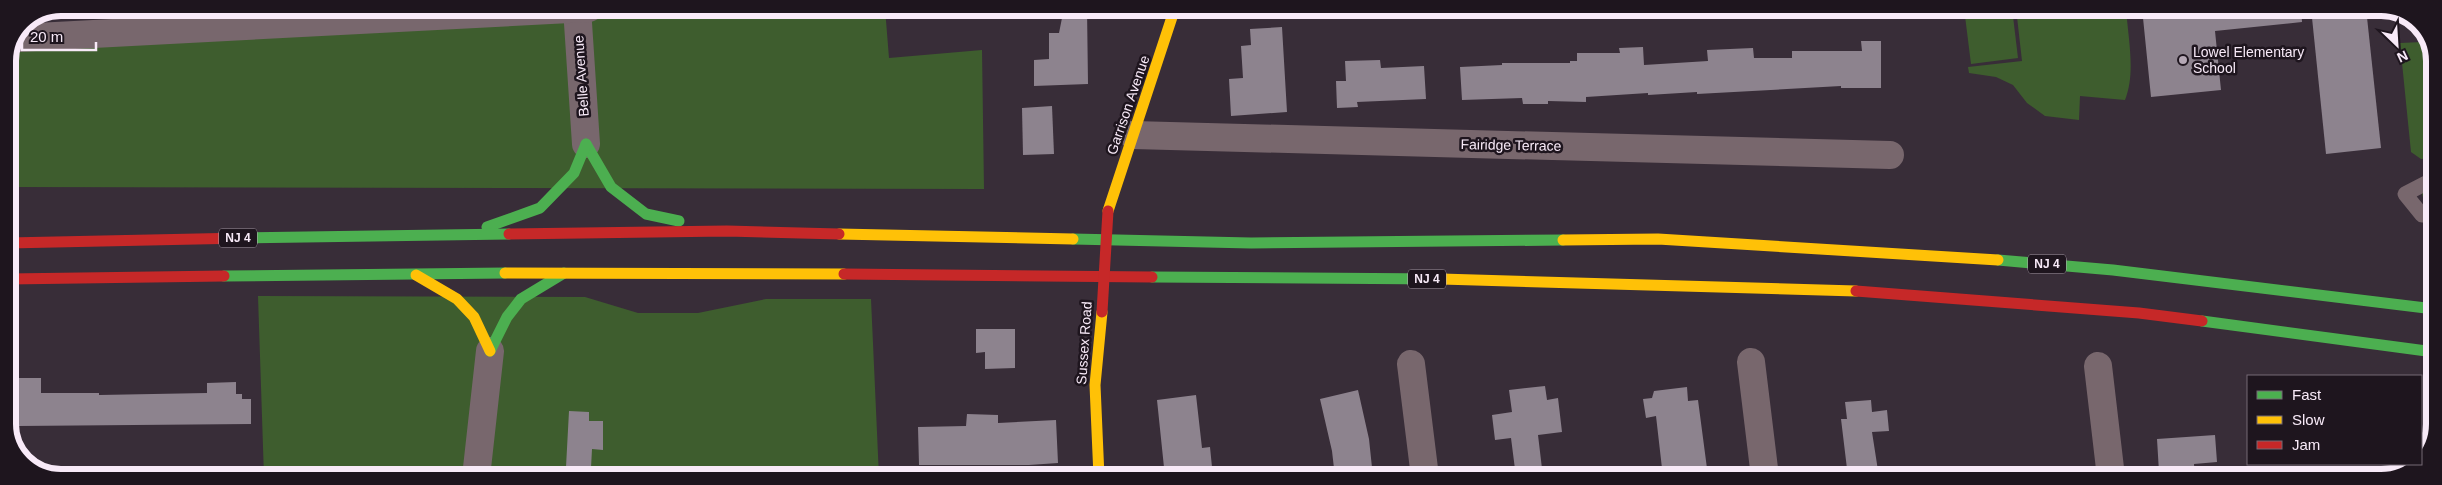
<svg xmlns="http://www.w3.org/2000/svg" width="2442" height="485" font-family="Arial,sans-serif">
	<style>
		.green { fill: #3e5d2e }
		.building { fill: #8d838e }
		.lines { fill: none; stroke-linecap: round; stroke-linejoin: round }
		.lane { stroke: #78676d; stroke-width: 15 }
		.street { stroke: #78676d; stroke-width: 28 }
		.fast { stroke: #4caf50; stroke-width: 11 }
		.slow { stroke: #ffc107; stroke-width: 11 }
		.jam { stroke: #c62828; stroke-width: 11 }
		.jam-bridge { stroke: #c62828; stroke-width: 11 }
		.poi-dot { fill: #b5a8b5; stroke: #1e151e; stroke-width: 2 }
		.labels { text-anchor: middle; stroke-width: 5; stroke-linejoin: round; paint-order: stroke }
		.shield { fill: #1e151e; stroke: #b7aab7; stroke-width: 1 }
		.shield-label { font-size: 12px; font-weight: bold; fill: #f8eaf8 }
		.poi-label { font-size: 14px; fill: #f8eaf8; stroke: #1e151e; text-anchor: start }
		.street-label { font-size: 14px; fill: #f8eaf8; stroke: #1e151e }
		.rim { fill: none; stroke: #f8eaf8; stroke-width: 6 }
	</style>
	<rect width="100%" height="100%" fill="#382d38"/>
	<g class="green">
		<path d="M589,8H885L889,58L982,50L984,189L8,187V61L17,38Z"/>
		<path d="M1964,8H2012L2018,58L1971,64Z"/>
		<path d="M2016,8H2126C2128,38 2136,73 2125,100L2080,96L2079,120L2045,116L2027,103L2013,85L1996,77L1969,73L1968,67L2022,61Z"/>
		<path d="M2422,42L2431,48L2434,55V158L2421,159L2411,152L2400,43Z"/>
		<path d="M2434,185V205H2428L2423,198L2422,193Z"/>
		<path d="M258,296L585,297L638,313H698L766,299H871L879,477H264Z"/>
	</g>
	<g class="building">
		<path d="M1064,8H1087L1088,84L1034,86V60L1049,59V33H1059Z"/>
		<path d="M2142,8H2301L2302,22L2215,31L2221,90L2151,97Z"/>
		<path d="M2311,8H2366L2381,148L2326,154Z"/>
		<path d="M1282,27L1287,112L1231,116L1229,79L1243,78L1241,46L1251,45L1250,29Z"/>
		<path d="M1861,41H1881V88H1841V86L1697,94V92L1648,95V93L1586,97V102L1548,101V104H1523L1522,98L1462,100L1460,67L1502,65V63H1570V61H1577V53H1620L1619,48L1643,47L1644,65L1708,61L1707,50L1753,48L1754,58H1792V51H1862Z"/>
		<path d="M1380,60L1381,68L1424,66L1426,99L1357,102L1358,107L1337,108L1336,81H1346L1345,61Z"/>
		<path d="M1052,106L1054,154L1023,155L1022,108Z"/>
		<path d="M976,329H1015V368L985,369V352L976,353Z"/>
		<path d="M18,378H41V393H99V395L207,393V383L236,382V394H242V399H251V424L18,426Z"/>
		<path d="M1545,386L1547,400L1558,398L1562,432L1538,435L1543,477H1516L1511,438L1495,440L1492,415L1512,412L1509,390Z"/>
		<path d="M1687,387L1688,401L1698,400L1708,476L1663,477L1656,416L1646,418L1643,399L1652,398L1654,391Z"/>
		<path d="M1358,390L1369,439L1373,477H1335L1332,451L1320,399Z"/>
		<path d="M1196,395L1202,448L1210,447L1213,477H1165L1157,400Z"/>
		<path d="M1871,400L1872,412L1887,410L1889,431L1872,432L1879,477H1848L1841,419H1847L1845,402Z"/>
		<path d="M569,411L589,412V421H603V450L592,449L591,468L566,467Z"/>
		<path d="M967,414L998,415V423L1056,420L1058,463L1029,465H919L918,427L966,426Z"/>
		<path d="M2215,435L2217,462L2194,464L2195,477H2172V472H2159L2157,439Z"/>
	</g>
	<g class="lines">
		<path class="lane" d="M2434,215H2422L2405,194L2434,179"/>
		<g class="street">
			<path d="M577,8L586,144"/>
			<path d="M17,38L589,8"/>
			<path d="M1133,135L1890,155"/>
			<path d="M1751,362L1765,477"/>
			<path d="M1411,364L1425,477"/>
			<path d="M2098,366L2111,477"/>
			<path d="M476,477L490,351"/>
		</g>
		<g class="fast">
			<path d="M586,144L611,187L646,214L679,221"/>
			<path d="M487,227L540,208L574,173L586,144"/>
			<path d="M244,238L509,234"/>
			<path d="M1073,239L1251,243L1563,240"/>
			<path d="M1998,260L2113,270L2434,309"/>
			<path d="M224,276L505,273"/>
			<path d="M1152,277L1441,279"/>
			<path d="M2202,321L2434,352"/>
			<path d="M490,351L507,317L521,299L564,273"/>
		</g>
		<g class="slow">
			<path d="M1108,211L1175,8"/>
			<path d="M839,234L1073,239"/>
			<path d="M1563,240L1658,239L1998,260"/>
			<path d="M505,273L844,274"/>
			<path d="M416,275L457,299L474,317L490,351"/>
			<path d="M1441,279L1856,291"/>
			<path d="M1099,477L1095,385L1102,312"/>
		</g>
		<g class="jam">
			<path d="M509,234L727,231L839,234"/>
			<path d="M8,243L244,238"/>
			<path d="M844,274L1152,277"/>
			<path d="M8,279L224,276"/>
			<path d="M1856,291L2139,313L2202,321"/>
		</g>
		<path class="jam-bridge" d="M1102,312L1108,211"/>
	</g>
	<circle class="poi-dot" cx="2183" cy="60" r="5"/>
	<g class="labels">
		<g class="shield">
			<rect x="219" y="228.5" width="38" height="19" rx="4"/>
			<rect x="2028" y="254.5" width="38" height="19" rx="4"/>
			<rect x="1408" y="269.5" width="38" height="19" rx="4"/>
		</g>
		<g class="shield-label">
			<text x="238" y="242">NJ 4</text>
			<text x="2047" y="268">NJ 4</text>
			<text x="1427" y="283">NJ 4</text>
		</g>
		<g class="poi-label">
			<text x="2193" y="57">Lowel Elementary<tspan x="2193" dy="16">School</tspan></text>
		</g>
		<g class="street-label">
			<text transform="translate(581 76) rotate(-94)" y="5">Belle Avenue</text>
			<text transform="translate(1128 105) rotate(-71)" y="5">Garrison Avenue</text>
			<text transform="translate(1511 145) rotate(1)" y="5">Fairidge Terrace</text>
			<text transform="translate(1084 343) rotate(-86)" y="5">Sussex Road</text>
		</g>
	</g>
	<path d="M0 0H2442V485H0ZM61 16H2381A45 45 0 0 1 2426 61V424A45 45 0 0 1 2381 469H61A45 45 0 0 1 16 424V61A45 45 0 0 1 61 16Z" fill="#1e151e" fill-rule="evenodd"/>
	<path class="rim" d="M61 16H2381A45 45 0 0 1 2426 61V424A45 45 0 0 1 2381 469H61A45 45 0 0 1 16 424V61A45 45 0 0 1 61 16Z"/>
	<rect x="2247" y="375" width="175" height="90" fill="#1e151e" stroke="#756a75"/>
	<rect x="2257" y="391" width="25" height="8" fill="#4caf50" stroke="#756a75"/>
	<text x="2292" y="400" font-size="15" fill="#f8eaf8">Fast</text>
	<rect x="2257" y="416" width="25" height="8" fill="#ffc107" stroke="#756a75"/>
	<text x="2292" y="425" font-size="15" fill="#f8eaf8">Slow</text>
	<rect x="2257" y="441" width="25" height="8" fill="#c62828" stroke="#756a75"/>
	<text x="2292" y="450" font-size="15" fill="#f8eaf8">Jam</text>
	<g transform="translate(2397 45) rotate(155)" stroke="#1e151e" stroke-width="4" paint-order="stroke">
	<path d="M0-4L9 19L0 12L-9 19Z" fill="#f8eaf8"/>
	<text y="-8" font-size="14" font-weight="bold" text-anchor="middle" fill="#f8eaf8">N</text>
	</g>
	<path d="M22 42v8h74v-8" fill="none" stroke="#f8eaf8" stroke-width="2.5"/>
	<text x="30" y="42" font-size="15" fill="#f8eaf8" stroke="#1e151e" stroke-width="4" paint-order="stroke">20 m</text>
</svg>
